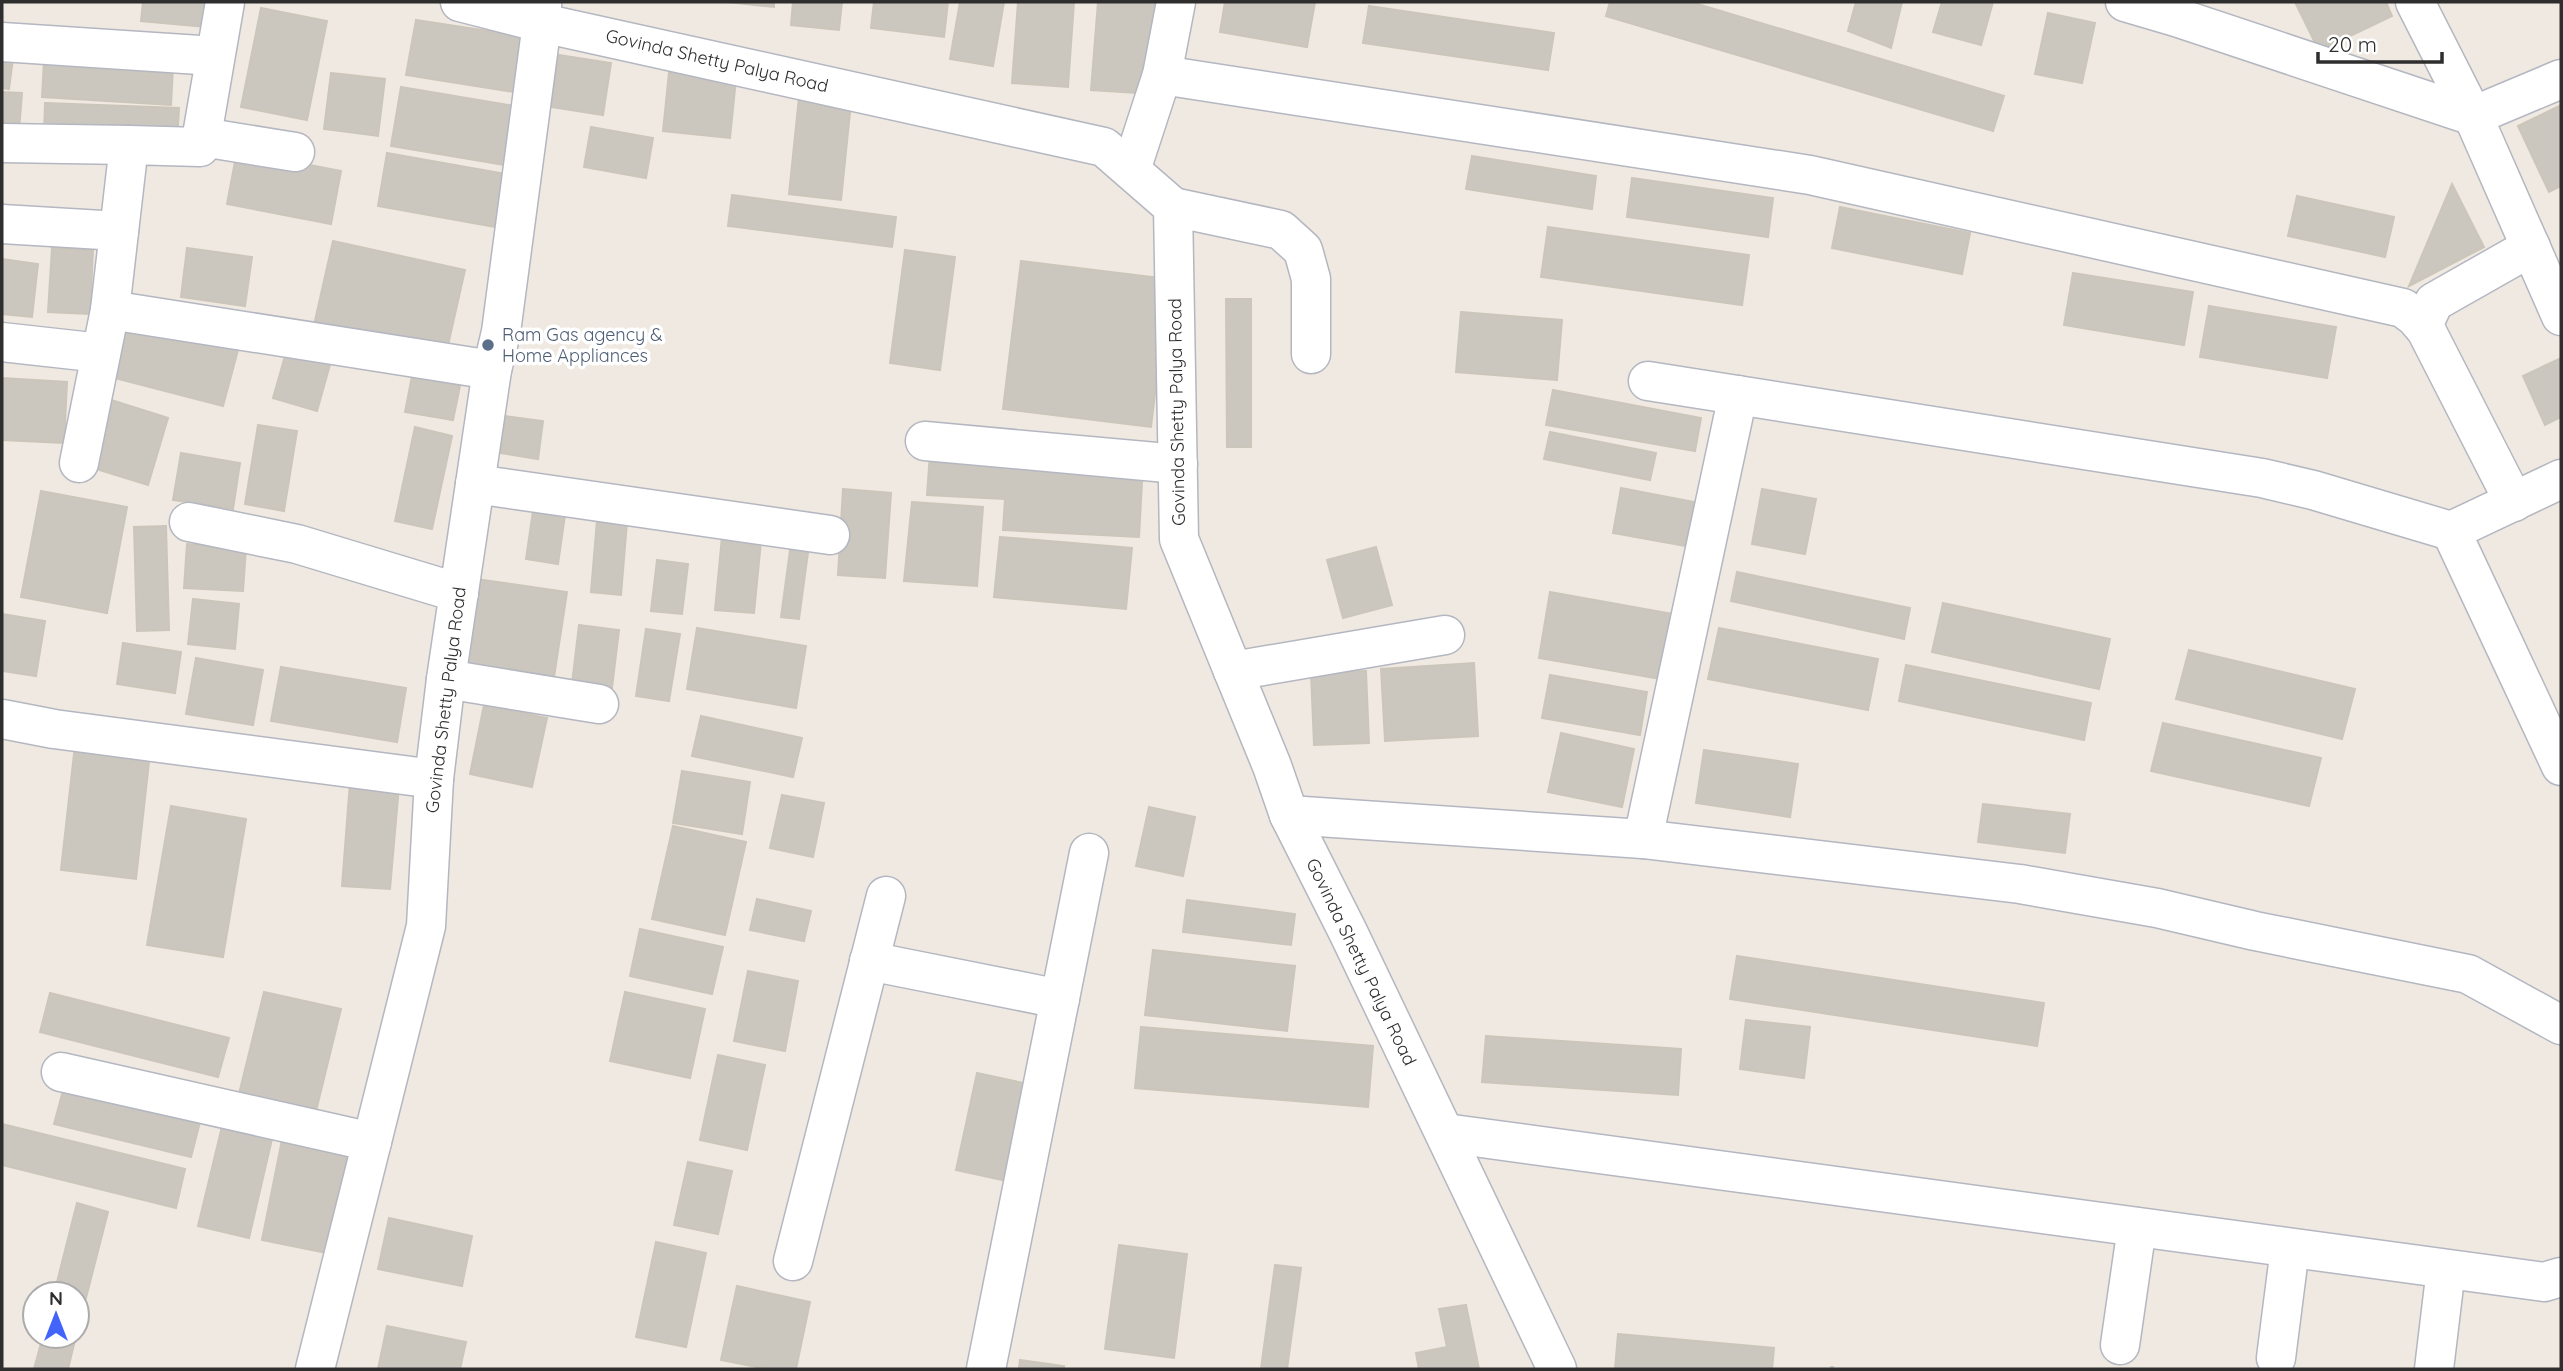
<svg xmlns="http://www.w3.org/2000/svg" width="2563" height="1371" font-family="Quicksand,sans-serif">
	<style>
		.building { fill: #cbc7bf; stroke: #cbc5ba; stroke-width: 2 }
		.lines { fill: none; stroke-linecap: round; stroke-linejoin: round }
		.minor-casing { stroke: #b4b7c1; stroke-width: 41 }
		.path { stroke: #c9c9c9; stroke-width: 4.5; stroke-dasharray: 5 3.5; stroke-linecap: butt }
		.minor { stroke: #fff; stroke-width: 38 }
		.service-dot { fill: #5c6f8a; stroke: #fff; stroke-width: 2.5 }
		.labels { text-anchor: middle; stroke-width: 7; stroke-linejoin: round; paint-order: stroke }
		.street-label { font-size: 18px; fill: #2e2e2e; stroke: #fff }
		.service-label { font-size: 18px; fill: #4e5e75; stroke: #fff; text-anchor: start }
	</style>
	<rect width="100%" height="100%" fill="#efe9e1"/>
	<g class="building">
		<path d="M143,2H209L206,27L141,21Z"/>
		<path d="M727,2H774V7Z"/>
		<path d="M793,2H842L839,30L791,25Z"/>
		<path d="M874,2H948L944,37L871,28Z"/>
		<path d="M960,2H1004L993,66L950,59Z"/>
		<path d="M1018,2H1074L1068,87L1012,83Z"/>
		<path d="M1098,2H1160L1153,94L1091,90Z"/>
		<path d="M1225,2H1315L1307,47L1220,32Z"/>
		<path d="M1610,2H1691L2004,96L1993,131L1606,16Z"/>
		<path d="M1856,2H1902L1891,48L1848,31Z"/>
		<path d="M1942,2H1993L1981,45L1933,32Z"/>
		<path d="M2295,2H2386L2392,16L2319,51Z"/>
		<path d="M1369,6L1554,33L1548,70L1363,43Z"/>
		<path d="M261,8L327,21L307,120L241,107Z"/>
		<path d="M2048,13L2095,23L2082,83L2035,74Z"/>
		<path d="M416,20L528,37L520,93L406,75Z"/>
		<path d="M559,55L611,63L603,115L551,107Z"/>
		<path d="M2,56L13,58L9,89L2,88Z"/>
		<path d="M44,60L173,67L171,105L42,97Z"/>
		<path d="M669,72L736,79L730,138L663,131Z"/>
		<path d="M331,73L385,79L378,136L324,129Z"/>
		<path d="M401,87L515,106L505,165L391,146Z"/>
		<path d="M2,92L22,93L19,131L2,130Z"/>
		<path d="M799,97L851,103L841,200L789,194Z"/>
		<path d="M45,103L179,108L177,142L44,134Z"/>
		<path d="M2561,105V186L2549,192L2518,126Z"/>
		<path d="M591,127L653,138L646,178L584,167Z"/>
		<path d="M237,151L341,171L331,224L227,204Z"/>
		<path d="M387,153L511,175L501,228L378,206Z"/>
		<path d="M1472,156L1596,176L1592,209L1466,189Z"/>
		<path d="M1632,178L1773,198L1768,237L1627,217Z"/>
		<path d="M2452,184L2484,247L2409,286Z"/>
		<path d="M732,195L896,217L892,247L728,226Z"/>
		<path d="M2297,196L2394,217L2385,257L2288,236Z"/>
		<path d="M1840,207L1970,233L1962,274L1832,248Z"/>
		<path d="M1548,227L1749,255L1742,305L1541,277Z"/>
		<path d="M333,241L465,270L446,354L314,325Z"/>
		<path d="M52,248L93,250L90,314L48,312Z"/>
		<path d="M187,248L252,257L245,306L181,297Z"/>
		<path d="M905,250L955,257L940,370L890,363Z"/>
		<path d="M2,259L38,264L32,317L2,314Z"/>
		<path d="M1021,261L1169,279L1151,427L1003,409Z"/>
		<path d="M2073,273L2193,292L2184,345L2064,325Z"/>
		<path d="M1226,299H1251V447H1227Z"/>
		<path d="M2209,306L2336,327L2327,378L2200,357Z"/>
		<path d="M1461,312L1562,320L1557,380L1456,372Z"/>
		<path d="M126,321L238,350L223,406L111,377Z"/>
		<path d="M289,342L333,354L317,411L273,398Z"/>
		<path d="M2561,358V417L2545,425L2523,376Z"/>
		<path d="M412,376L460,386L453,420L405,412Z"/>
		<path d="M2,378L67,382L64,443L2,440Z"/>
		<path d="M1553,390L1701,418L1695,451L1546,425Z"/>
		<path d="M108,399L168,418L148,485L87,466Z"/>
		<path d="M505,416L543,421L538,459L500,453Z"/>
		<path d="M258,425L297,431L284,511L245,504Z"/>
		<path d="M415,427L452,436L432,529L395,521Z"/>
		<path d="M1550,432L1656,453L1650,480L1544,459Z"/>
		<path d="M181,453L240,463L233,509L173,500Z"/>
		<path d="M930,453L1143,464L1139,537L1003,530L1005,499L927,495Z"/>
		<path d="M1621,488L1694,502L1686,546L1613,533Z"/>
		<path d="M843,489L891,493L885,578L838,575Z"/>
		<path d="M1762,489L1816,499L1805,554L1752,544Z"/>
		<path d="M41,491L127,507L107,613L21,597Z"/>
		<path d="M912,502L983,507L977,586L904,581Z"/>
		<path d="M533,511L565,515L558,564L526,559Z"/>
		<path d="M597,520L627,522L621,595L591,592Z"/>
		<path d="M166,526L169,630L137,631L134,527Z"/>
		<path d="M723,526L762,531L754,613L715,610Z"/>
		<path d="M1000,537L1132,548L1126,609L994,597Z"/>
		<path d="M791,543L809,545L799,619L781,617Z"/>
		<path d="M187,544L246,548L243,591L184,588Z"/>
		<path d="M1376,547L1392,605L1343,618L1327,560Z"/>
		<path d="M657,560L688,564L682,614L651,611Z"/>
		<path d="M1737,572L1910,608L1904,639L1731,601Z"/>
		<path d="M476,579L567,592L552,690L460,676Z"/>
		<path d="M1550,592L1673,614L1661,679L1539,658Z"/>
		<path d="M193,599L239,604L235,649L188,644Z"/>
		<path d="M1943,603L2110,639L2099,689L1932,652Z"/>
		<path d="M2,614L45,621L36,676L2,671Z"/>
		<path d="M579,625L619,630L611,696L571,692Z"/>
		<path d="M697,628L806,646L796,708L687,689Z"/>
		<path d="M1719,628L1878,659L1868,710L1708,679Z"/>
		<path d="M646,629L680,634L669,701L636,696Z"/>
		<path d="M123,643L181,652L175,693L117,684Z"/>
		<path d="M2189,650L2355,689L2342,739L2176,699Z"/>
		<path d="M196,658L263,670L253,725L186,714Z"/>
		<path d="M1474,663L1478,736L1385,741L1381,669Z"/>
		<path d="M1906,665L2091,703L2084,740L1899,701Z"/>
		<path d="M281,667L406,688L397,742L271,721Z"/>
		<path d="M1366,671L1369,743L1314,745L1311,673Z"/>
		<path d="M1550,675L1647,692L1640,735L1542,718Z"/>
		<path d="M484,705L547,718L532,787L470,774Z"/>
		<path d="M701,716L802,738L793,777L692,756Z"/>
		<path d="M2163,723L2321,758L2309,806L2151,771Z"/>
		<path d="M1561,733L1634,749L1622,807L1548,792Z"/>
		<path d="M75,745L150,753L136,879L61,870Z"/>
		<path d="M1704,750L1798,764L1790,817L1696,803Z"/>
		<path d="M682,771L750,782L742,834L673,823Z"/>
		<path d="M350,782L399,786L390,889L342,886Z"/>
		<path d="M782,795L824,803L813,857L770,848Z"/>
		<path d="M1983,804L2070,814L2065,853L1978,842Z"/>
		<path d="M171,806L246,819L223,957L147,945Z"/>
		<path d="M1149,807L1195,817L1183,876L1136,866Z"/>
		<path d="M673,826L746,842L725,935L652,919Z"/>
		<path d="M757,899L811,911L804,941L750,930Z"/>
		<path d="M1187,900L1295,914L1291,945L1183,932Z"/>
		<path d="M640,929L723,947L712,994L630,976Z"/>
		<path d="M1153,950L1295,966L1287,1031L1145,1015Z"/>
		<path d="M1737,956L2044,1003L2037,1046L1730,999Z"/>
		<path d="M748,971L798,981L785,1051L734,1041Z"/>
		<path d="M264,992L341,1009L316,1111L239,1094Z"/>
		<path d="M625,992L705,1009L690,1078L610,1061Z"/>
		<path d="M50,993L229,1038L218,1077L40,1032Z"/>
		<path d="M1746,1020L1810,1027L1804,1078L1740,1069Z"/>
		<path d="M1141,1027L1373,1046L1368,1107L1135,1088Z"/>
		<path d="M1486,1036L1681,1049L1678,1095L1482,1082Z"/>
		<path d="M718,1055L765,1065L747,1150L700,1140Z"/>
		<path d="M977,1073L1028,1084L1007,1181L956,1170Z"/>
		<path d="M64,1087L200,1122L191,1157L54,1124Z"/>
		<path d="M225,1114L275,1126L249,1238L198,1226Z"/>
		<path d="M2,1124L185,1169L176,1208L2,1165Z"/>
		<path d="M283,1135L349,1148L327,1253L262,1240Z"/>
		<path d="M688,1162L732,1171L718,1234L674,1225Z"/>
		<path d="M77,1203L108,1212L77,1333V1294H54Z"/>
		<path d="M389,1218L472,1236L462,1286L378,1269Z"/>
		<path d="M656,1242L706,1253L686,1347L636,1337Z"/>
		<path d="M1119,1245L1187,1254L1174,1358L1105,1349Z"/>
		<path d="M1275,1265L1301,1268L1287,1369H1261Z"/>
		<path d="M737,1286L810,1302L796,1369H766L721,1360Z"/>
		<path d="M1466,1305L1479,1369H1419L1416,1353L1447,1347L1439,1309Z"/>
		<path d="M387,1326L466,1342L460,1369H378Z"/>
		<path d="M1618,1334L1774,1348L1772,1369H1615Z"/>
		<path d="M43,1336H76L68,1369H34Z"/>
		<path d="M1020,1360L1064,1366V1369H1019Z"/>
	</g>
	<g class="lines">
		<g class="minor-casing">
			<g id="minor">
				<path d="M542,2V23L1104,147L1173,207L1179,539L1272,766L1289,815L1348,932L1557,1369"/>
				<path d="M2125,2L2176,17L2473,116L2561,79"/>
				<path d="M2415,2L2473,116L2561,316"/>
				<path d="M2,42L215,56"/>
				<path d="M1162,75L1810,175L2403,308L2415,317L2426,330L2514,502"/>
				<path d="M202,137L295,152"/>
				<path d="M2,143L129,145"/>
				<path d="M1131,170L1162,75L1176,2"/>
				<path d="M1173,207L1281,230L1303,250L1311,279V354"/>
				<path d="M2,224L119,231"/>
				<path d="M110,310L492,370"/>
				<path d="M2427,317L2434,302L2531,247"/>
				<path d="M2,342L101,353"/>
				<path d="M1648,381L2262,478L2313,490L2451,531L2561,479"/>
				<path d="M925,441L1178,464"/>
				<path d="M79,463L110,310L129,145L200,147L225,2"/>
				<path d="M475,484L830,535"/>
				<path d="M189,522L297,544L459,593"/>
				<path d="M2451,531L2561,766"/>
				<path d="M1233,671L1445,635"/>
				<path d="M446,679L599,704"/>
				<path d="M2,719L54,729L434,779"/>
				<path d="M1289,815L1643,839L2020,884L2157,908L2255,931L2468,974L2561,1025"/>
				<path d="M1643,839L1738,395"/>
				<path d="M869,961L1060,999"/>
				<path d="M61,1072L372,1142"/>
				<path d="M1445,1133L2544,1282L2561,1277"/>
				<path d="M793,1261L886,896"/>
				<path d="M2120,1345L2137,1227"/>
				<path d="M2276,1358L2290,1248"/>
				<path d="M315,1369L426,926L434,779L446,679L492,370L501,332L542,23L460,2"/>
				<path d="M986,1369L1089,853"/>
				<path d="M2434,1369L2446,1269"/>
			</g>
		</g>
		<path class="path" d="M1832,1366V1369"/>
		<use href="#minor" class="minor"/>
	</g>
	<circle class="service-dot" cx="488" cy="345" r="7"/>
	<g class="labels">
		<g class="street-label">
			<text transform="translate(717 61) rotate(13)" y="6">Govinda Shetty Palya Road</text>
			<text transform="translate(1177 412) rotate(-91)" y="6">Govinda Shetty Palya Road</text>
			<text transform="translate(446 700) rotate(-83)" y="6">Govinda Shetty Palya Road</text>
			<text transform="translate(1361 962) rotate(64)" y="6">Govinda Shetty Palya Road</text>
		</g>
		<g class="service-label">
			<text x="502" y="341">Ram Gas agency &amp;<tspan x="502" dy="21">Home Appliances</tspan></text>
		</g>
	</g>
	<rect width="2563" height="1371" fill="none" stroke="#2e2e2e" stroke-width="7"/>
	<g transform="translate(56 1315)"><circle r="33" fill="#ffffff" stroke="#ababab" stroke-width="2"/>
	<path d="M0-5L12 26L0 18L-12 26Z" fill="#4264fb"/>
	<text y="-10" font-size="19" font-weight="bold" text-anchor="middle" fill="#2e2e2e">N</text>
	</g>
	<path d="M2318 52v10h124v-10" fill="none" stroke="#2e2e2e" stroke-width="3.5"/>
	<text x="2328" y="52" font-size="21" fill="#2e2e2e" stroke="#ffffff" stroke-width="5" paint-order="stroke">20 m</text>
</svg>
